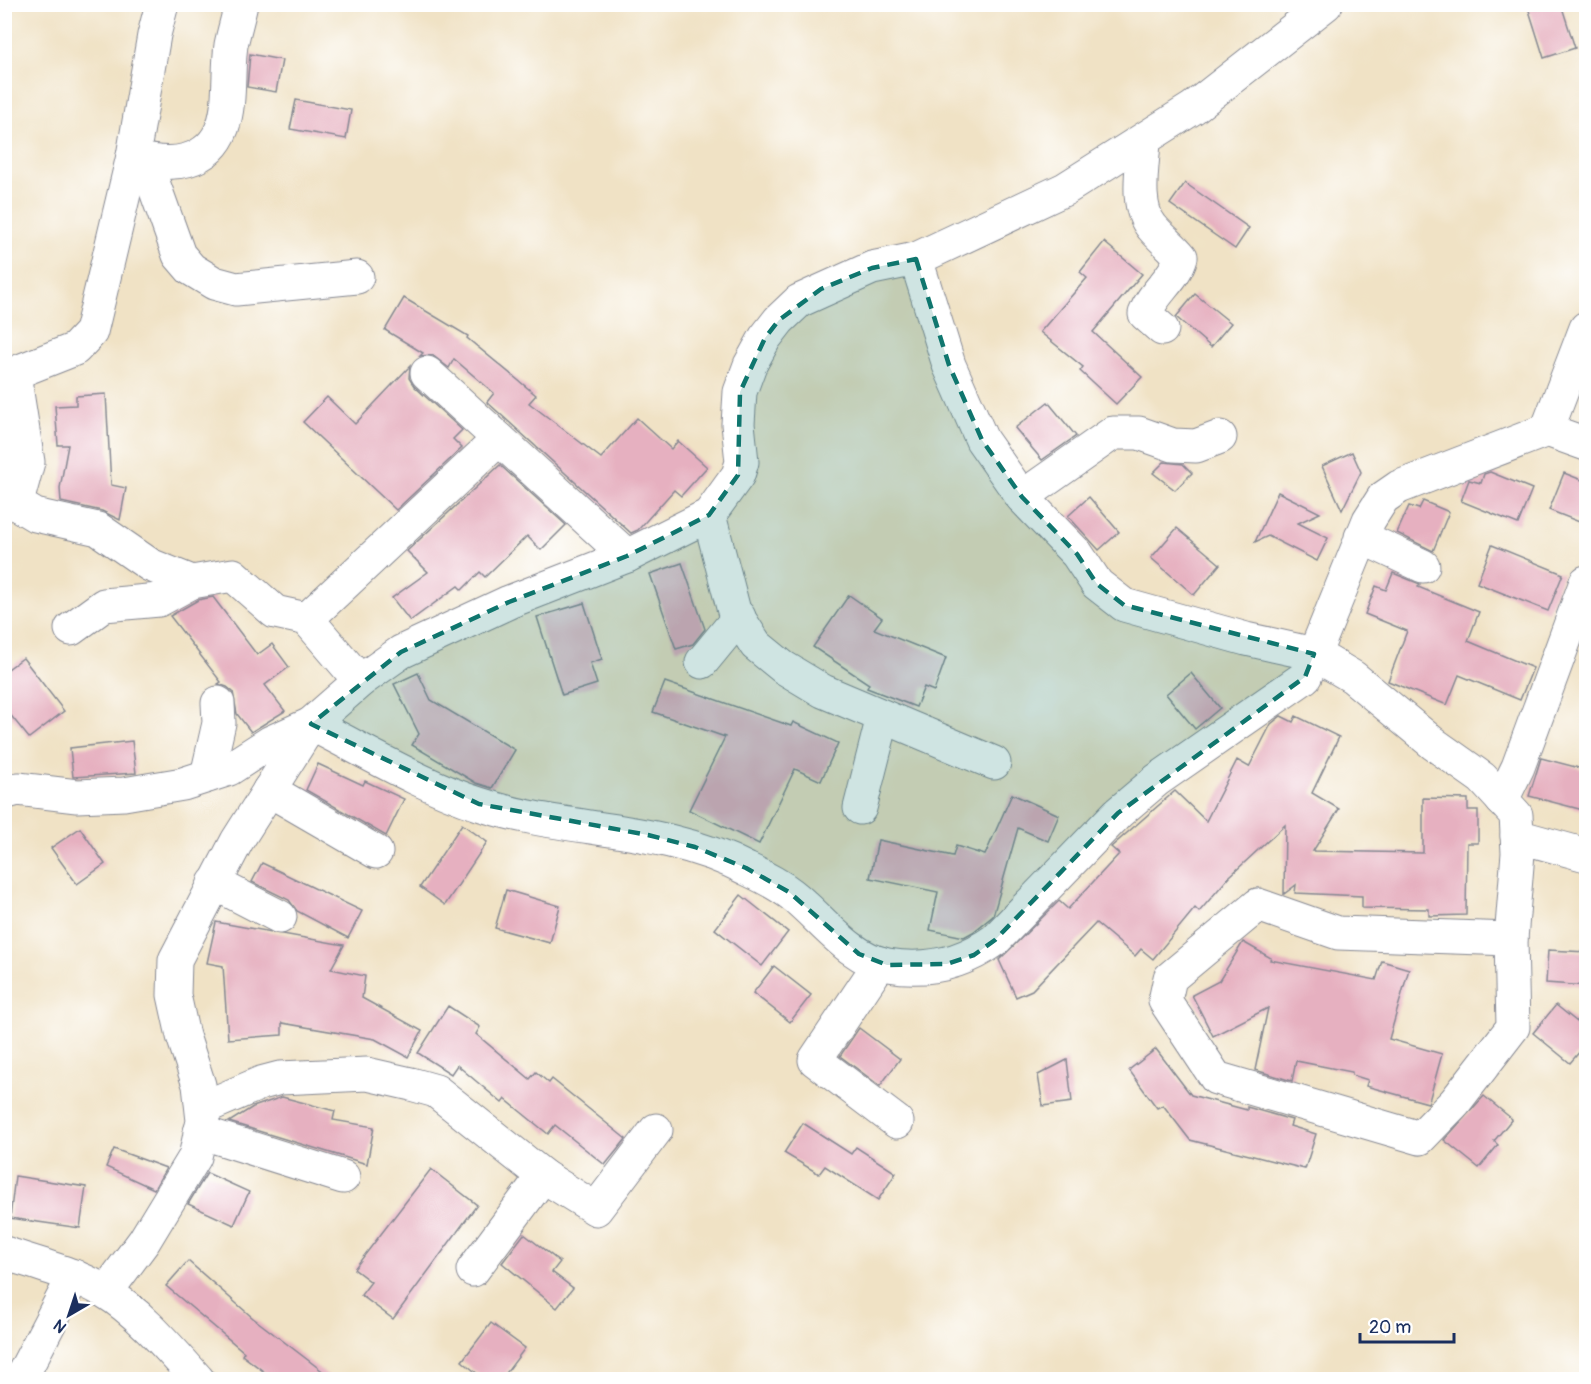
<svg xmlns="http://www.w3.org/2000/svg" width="1591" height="1384" font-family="Pangolin,sans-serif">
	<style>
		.building { fill: #e6b0c0 }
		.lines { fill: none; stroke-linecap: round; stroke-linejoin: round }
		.minor-casing { stroke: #868892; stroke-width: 35 }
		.minor { stroke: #fff; stroke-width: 33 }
		.marked { fill: #0f766e; fill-opacity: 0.2; stroke: #0f766e; stroke-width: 4.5; stroke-dasharray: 12 8; stroke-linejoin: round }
	</style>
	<rect width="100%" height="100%" fill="#fff"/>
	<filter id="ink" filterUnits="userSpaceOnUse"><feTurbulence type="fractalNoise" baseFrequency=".0167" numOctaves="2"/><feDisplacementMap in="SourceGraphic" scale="12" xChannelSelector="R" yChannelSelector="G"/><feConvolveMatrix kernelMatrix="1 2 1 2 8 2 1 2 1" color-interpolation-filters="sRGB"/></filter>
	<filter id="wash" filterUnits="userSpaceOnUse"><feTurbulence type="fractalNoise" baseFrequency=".008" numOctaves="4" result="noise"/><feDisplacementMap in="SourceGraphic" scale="24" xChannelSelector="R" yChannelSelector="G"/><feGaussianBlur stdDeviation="1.35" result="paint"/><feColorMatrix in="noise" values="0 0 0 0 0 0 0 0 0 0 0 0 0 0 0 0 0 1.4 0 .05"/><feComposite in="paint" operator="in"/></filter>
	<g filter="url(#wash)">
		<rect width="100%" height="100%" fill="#f0e2c5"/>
		<g id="blocks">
			<g class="building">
				<path d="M1527,4H1561L1575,48L1544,58Z"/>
				<path d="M250,54L282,60L276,92L247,87Z"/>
				<path d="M296,100L351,110L346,139L290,129Z"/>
				<path d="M1185,183L1249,228L1235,249L1170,204Z"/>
				<path d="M1104,242L1142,274L1093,332L1142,377L1116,404L1080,371L1083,367L1040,332L1087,278L1080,272Z"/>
				<path d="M1195,294L1231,323L1211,347L1176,317Z"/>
				<path d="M404,298L468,336L467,338L536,395L529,403L601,458L637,418L671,449L678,441L707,467L681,496L674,490L638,530L631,533L487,402L494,393L454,359L449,368L432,355L420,356L423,353L385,330Z"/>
				<path d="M410,366L409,378L414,386L462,430L453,439L462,448L396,510L303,422L327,397L355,424Z"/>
				<path d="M106,394L111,485L126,488L120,520L102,511L61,502L60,488L68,445H58L55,406L76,405V396Z"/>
				<path d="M1048,402L1076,436L1042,460L1015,428Z"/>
				<path d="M1352,452L1361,472L1342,510L1322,466Z"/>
				<path d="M1164,462L1183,464L1192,473L1175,490L1153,473Z"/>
				<path d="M500,465L566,525L541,550L527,536L485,577L480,572L462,590L458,586L410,621L392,598L428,572L407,551Z"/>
				<path d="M1490,472L1532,489L1518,524L1461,501L1469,480L1481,483L1484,474Z"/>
				<path d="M1564,473L1587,482V525L1549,510Z"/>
				<path d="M1278,492L1320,513L1298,523L1328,538L1317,561L1268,536L1255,542Z"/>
				<path d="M1089,497L1119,532L1099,550L1068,516Z"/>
				<path d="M1423,501L1449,512L1433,551L1397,533L1409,506L1419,509Z"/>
				<path d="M1177,528L1220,564L1194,595L1151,558Z"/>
				<path d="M1492,545L1563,574L1548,611L1477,583Z"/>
				<path d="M682,563L705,629L693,644L676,649L650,574Z"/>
				<path d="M1393,573L1420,584L1418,587L1479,612L1468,641L1533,668L1520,700L1459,675L1447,705L1388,681L1407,631L1365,614L1376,586L1386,590Z"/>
				<path d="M849,595L882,618L874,629L946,658L934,691L924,687L916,707L867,688L869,684L813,647Z"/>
				<path d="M213,597L257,655L272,644L289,667L265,685L285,711L251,732L237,714L233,692L227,687L218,684L221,682L170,616L198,600Z"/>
				<path d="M584,603L602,659L590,663L597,684L562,695L537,617Z"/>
				<path d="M23,658L64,711L29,738L4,707V672Z"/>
				<path d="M418,673L431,700L515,750L492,788L476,783L412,745L419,734L394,684Z"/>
				<path d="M1191,673L1220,708L1195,729L1166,694Z"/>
				<path d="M665,682L791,726L793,722L838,743L821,781L795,769L759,844L689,810L725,737L653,712Z"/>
				<path d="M1281,716L1293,722L1296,716L1339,737L1312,793L1339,809L1313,851L1423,853V798L1468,799V810H1478V843H1467L1466,915L1429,916V909L1362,908V896L1295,893L1296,885L1284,894L1285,825L1230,876L1199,912L1195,908L1153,959L1141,949L1135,956L1096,923L1032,990L1016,997L999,960L1059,901L1068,909L1119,854L1111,847L1175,791L1206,821L1237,760L1249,767L1271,724Z"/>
				<path d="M132,741L136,773L73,777L70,748Z"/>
				<path d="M1541,758L1587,770V811L1529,796Z"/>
				<path d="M318,764L363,785L365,781L404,799L386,836L306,790Z"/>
				<path d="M1012,794L1059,815L1048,841L1018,828L993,916L973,932L964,937L930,930L938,892L870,878L878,840L953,856L956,846L985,855Z"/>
				<path d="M462,824L487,842L445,905L420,887Z"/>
				<path d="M80,828L105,864L77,884L51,848Z"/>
				<path d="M262,863L362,911L348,938L297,911L289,900L252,882Z"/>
				<path d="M506,890L560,906L550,943L495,928Z"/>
				<path d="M741,895L788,932L762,966L715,929Z"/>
				<path d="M216,922L344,945L331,969L365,976L362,998L422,1031L408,1057L375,1039L282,1023V1035L228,1039L223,966L207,963Z"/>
				<path d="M1243,942L1271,958L1270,960L1376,980L1382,961L1409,969L1389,1039L1442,1054L1429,1101L1428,1103L1366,1086L1368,1080L1352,1075V1072L1296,1061L1292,1081L1255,1070L1268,1008L1213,1036L1192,995L1219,981Z"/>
				<path d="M1548,950L1587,952V986L1546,983Z"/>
				<path d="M774,966L811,995L790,1022L753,993Z"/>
				<path d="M1556,1005L1587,1030V1043L1570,1063L1533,1033Z"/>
				<path d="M448,1006L480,1027L476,1034L530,1079L536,1072L549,1083L552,1079L626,1139L605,1165L555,1125L548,1134L505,1099L502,1103L457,1065L451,1074L418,1053Z"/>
				<path d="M859,1028L900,1059L880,1086L840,1056Z"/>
				<path d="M1156,1049L1191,1095L1247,1110V1107L1292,1120L1290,1126L1316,1134L1305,1169L1190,1140L1163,1105L1157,1108L1129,1070Z"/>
				<path d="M1067,1060L1072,1102L1043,1106L1038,1075Z"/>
				<path d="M1484,1096L1512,1119L1494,1141L1498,1145L1479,1168L1444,1140Z"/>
				<path d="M282,1097L335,1111L333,1120L374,1127L367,1164L229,1122L253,1107Z"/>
				<path d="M803,1123L851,1154L856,1147L896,1173L878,1200L825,1166L819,1174L784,1153Z"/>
				<path d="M114,1149L166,1168L154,1189L106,1167Z"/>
				<path d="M431,1169L477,1205L393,1319L361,1295L371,1282L354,1269Z"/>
				<path d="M207,1173L249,1192L234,1225L188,1204Z"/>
				<path d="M15,1176L86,1187L80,1228L10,1218Z"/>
				<path d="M524,1234L560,1262L552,1272L573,1288L557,1308L502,1263Z"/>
				<path d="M188,1261L253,1318L334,1380H275L242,1355L244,1352L166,1286Z"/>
				<path d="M491,1323L525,1348L501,1380H485L462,1361Z"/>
			</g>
		</g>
	</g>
	<g filter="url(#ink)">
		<use href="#blocks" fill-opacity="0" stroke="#868892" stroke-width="1.5"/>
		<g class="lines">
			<g class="minor-casing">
				<g id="minor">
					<path d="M1144,141C1143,166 1134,206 1152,227C1161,238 1172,246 1181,257C1175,279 1153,292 1145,314L1162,329"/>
					<path d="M133,156C150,162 169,165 187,160C239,145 225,86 231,45C234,31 238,18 241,4"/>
					<path d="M145,160L179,255L191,269L214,283L236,289L357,277"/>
					<path d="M916,259L949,365L982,440L1022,497L1077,554L1097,584L1124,605L1246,639L1314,654L1353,677L1434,744L1482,778L1516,815L1518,853L1511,939"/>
					<path d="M427,373L627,556"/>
					<path d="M14,374L28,462L19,495L20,506L35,515L98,529L150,565L192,582"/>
					<path d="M4,377L75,349L91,332L133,156L154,35L162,4"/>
					<path d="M1547,430L1586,328"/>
					<path d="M1022,497L1113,433H1139L1173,445L1196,446L1220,437"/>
					<path d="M709,515L734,611L756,645L783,667L823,691L994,763"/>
					<path d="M1361,537L1423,566"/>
					<path d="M307,619L499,439"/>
					<path d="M71,629L104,605L159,600L192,582L233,575L275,612L307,619L360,681"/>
					<path d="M702,662L739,617"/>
					<path d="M207,776L219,723L218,703"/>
					<path d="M269,790L376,852"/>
					<path d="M4,793L18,789L77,796L124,794L183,784L229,769L271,742L311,724C365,751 421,785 479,804C567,833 661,824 747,869C762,876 778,884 791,894C821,917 849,959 888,965C928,972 963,963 995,940L1118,813L1157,780L1305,677L1369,520L1383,498L1399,487L1547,430L1586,444"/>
					<path d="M1502,800L1518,767L1586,582"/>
					<path d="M860,808L883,717"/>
					<path d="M1517,836L1586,855"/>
					<path d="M214,883L280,917"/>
					<path d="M1258,905L1338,933L1511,939L1513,1027L1455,1102L1420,1138L1216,1078L1165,1001L1170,978Z"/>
					<path d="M880,963L815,1060L897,1122"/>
					<path d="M203,1108L261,1083L280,1078L367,1074L411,1084L436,1091L543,1176L596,1209L656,1130"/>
					<path d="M200,1132L343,1177"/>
					<path d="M4,1253C38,1264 73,1273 104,1291C139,1312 171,1350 198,1380"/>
					<path d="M473,1270L543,1176"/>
					<path d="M106,1292L144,1241L195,1157L203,1121L199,1085L183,1036L174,995L175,960L237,841L311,724L360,681L401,652L509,602L627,556L709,515L738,475L742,462L738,424L740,392L750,365L765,338L779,320L799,301L872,268L916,259L1065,189L1193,108L1326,4"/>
					<path d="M20,1380L74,1276"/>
				</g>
			</g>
			<use href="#minor" class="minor"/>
		</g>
	</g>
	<path class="marked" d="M916,259L949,365L982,440L1022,497L1077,554L1097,584L1124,605L1314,654L1305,677L1118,813L995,940L974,955L947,964L887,965L859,954L789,892L746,868L695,847L648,835L479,804L311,724L401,652L509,602L627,556L709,515L738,475L740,392L765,338L779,320L821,289L872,268Z"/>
	<rect width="1591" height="1384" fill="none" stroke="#fff" stroke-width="24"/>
	<g transform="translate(69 1315) rotate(219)" stroke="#ffffff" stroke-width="4.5" paint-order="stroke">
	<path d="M0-4.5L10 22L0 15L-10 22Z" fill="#1b2f5e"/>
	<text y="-9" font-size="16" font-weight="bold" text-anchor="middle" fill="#1b2f5e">N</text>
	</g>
	<path d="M1360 1333v9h94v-9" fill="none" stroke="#1b2f5e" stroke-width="3"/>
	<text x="1369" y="1333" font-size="18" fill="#1b2f5e" stroke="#ffffff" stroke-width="4.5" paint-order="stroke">20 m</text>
</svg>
